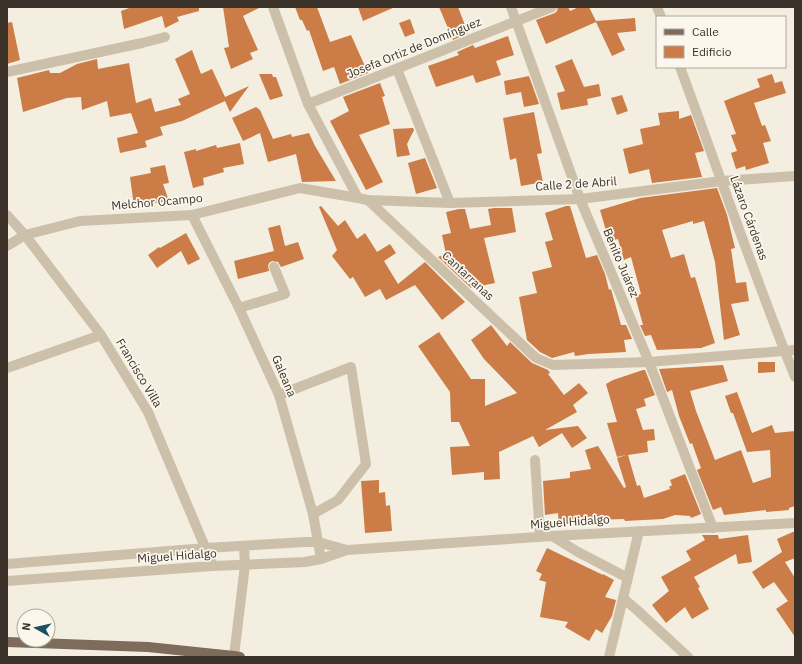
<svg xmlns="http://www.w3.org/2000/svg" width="802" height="664" font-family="'IBM Plex Sans',sans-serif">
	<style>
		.building { fill: #cb7c47 }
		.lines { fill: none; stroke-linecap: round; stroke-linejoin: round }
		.minor { stroke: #cdc0aa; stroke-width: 10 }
		.major { stroke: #7d6c5b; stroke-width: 10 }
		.labels { text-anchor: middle; stroke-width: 3.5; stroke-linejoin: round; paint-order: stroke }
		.street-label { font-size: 12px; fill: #3b322a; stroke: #fbf7ed }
	</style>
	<rect width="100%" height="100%" fill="#f4eee0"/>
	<g class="building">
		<path d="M132,7H199V11L177,17L179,21L165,28L162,16L124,29L121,11Z"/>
		<path d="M223,7H261L243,16L258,50L250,53L253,59L231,69L224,48L229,47Z"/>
		<path d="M295,7H317L330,42L351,35L368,73L340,84L334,67L323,71L309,30L307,31L302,20H300Z"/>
		<path d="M358,7H395L363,21Z"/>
		<path d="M439,7H458L468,33L453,40Z"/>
		<path d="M558,7H568L570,11L579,7H589L596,21L635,18L636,31L617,33L625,50L612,56L596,22L546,44L536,20L555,13L557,11Z"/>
		<path d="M410,19L415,33L405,37L399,23Z"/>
		<path d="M12,22L20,60L7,64V23Z"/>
		<path d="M508,36L514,55L496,61L501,75L476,83L473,75L436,87L428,66L459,55L457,52L473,45L475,48Z"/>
		<path d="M192,50L201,74L212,69L225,97L249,86L230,112L225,101L182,121L160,127L163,135L145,141L147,147L120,153L117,138L138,133L131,113L110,117L107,101L82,110L81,97L67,98L23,112L17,78L49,70L50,73H60L77,64L97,59L98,69L129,63L136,103L151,98L155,112L181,105L178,99L190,94L175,59Z"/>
		<path d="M572,59L584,87L599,84L601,96L587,99L588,105L561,110L557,93L565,91L555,66Z"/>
		<path d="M259,74H272L273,77H276L283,96L270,100Z"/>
		<path d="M772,74L775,83L782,81L786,93L754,103L762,126L765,125L771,141L763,143L769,163L746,170L745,166L736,169L731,153L737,151L731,135L736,134L724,101L760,87L757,79Z"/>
		<path d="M529,76L539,104L524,107L521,92L506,95L504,81Z"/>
		<path d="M380,83L385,96L382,97L390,124L359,135L383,182L366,190L330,121L349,111L343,97Z"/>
		<path d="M622,95L628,111L617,115L611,98Z"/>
		<path d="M256,107L260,110L273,139L291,134L292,137L309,133L315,146L336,181L302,182L296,154L268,162L260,133L243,141L232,118Z"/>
		<path d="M679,111V119L691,115L704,151L695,153L702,177L652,183L649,169L629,174L623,149L643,144L640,129L660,125L658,113Z"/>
		<path d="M534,112L542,153L537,154L543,182L521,186L516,158L510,160L503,118Z"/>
		<path d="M413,128L414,130L407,144L410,155L397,157L393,129Z"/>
		<path d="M240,143L244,164L223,168L224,172L203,178L204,185L193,188L184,152L196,149V151L216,145L217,148Z"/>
		<path d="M425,158L437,188L416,194L408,163Z"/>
		<path d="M165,165L169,183L163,184L169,201L134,206L130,177L151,173L150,168Z"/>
		<path d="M717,188L727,215L735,248L731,249L736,283L746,282L749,301L731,304L740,335L724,340L715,262L704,221L693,224V221L662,230L671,258L684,254L691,278L695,277L715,343L701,348L657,350L651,335L645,336L640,325H643L635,296L641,294L631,257L624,260L618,239L609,241L600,210L640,198Z"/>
		<path d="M321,206L338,226L345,220L357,239L365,233L377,252L390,244L396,253L384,261L398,284L425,262L465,302L442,320L415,285L386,300L380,289L365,297L353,277L350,279L332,256L337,250L319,207Z"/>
		<path d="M566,206H570L586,258L597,255L605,274L609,290L611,289L621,325H626L632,339L624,340L626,352L589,354L575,356L574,352L552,358L540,352L527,340L519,297L537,293L532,272L552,267L545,242L553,240L545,213Z"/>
		<path d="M494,208H512L516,232L484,238L495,283L471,288L438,257L446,254L442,235L451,233L446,212L459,209H465L470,229L491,225L488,209Z"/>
		<path d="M280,225L285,246L298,242L304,259L281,267L278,262L272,261L269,263L268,266L269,271L238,279L234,261L274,251L268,228Z"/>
		<path d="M186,233L200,259L188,265L181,251L157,268L148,255L159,247L160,248Z"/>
		<path d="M491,325L507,346L510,342L532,363L548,370L550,373L548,374L564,395L579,383L588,393L573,405L577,412L545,430L578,426L587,438L572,448L562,433L539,447L533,436L499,452L500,479L484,480V472L452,475L450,447L470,446L459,422H451L450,392L418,346L439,332L471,379H485V406L517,393L484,359L471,340Z"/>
		<path d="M758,362H775V372L758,373Z"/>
		<path d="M723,365L728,381L690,391L696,411L715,460L741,450L753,483L771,477L770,450L747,452L733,413H731L725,396L737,392L752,433L772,425L775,433L795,431V506L789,508V510L766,512V510L724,515L721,507L713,510L697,470L701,468L692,443L690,444L679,416L672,390L667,392L659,369Z"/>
		<path d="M643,370H645L655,395L644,399L646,406L636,409L643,430L654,429L655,440L647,441L648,452L628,455L637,486L640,485L644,498L670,489L669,487L672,485L670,480L685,474L701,514L691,518L690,516L675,515L663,519L625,521L624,519L594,520V521L559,525L558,513L545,515L543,481L570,478V472L591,469L585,450L598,446L624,488L626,487L617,458L626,455L617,457L607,423L617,422L606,384L613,380Z"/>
		<path d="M379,480V493L385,492L386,506L390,505L392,531L365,533L361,481Z"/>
		<path d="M795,531V558L785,562L795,578V637L776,609L788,601L774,582L763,589L752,572L782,552L777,539Z"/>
		<path d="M702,535H718L719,539L748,535L752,562L738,564L736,554L694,577L700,587L698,588L709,609L692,619L685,607L666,623L652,605L669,591L661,577L691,560L686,551L705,540Z"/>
		<path d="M547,548L603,575V574L614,580L605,597L616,600L612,616L602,633L596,629L589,641L565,627L568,622L540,617L546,582L539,580L542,574L536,571Z"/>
	</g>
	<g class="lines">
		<g class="minor">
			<path d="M273,7L308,104L358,198"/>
			<path d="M511,7L580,199L649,362L713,528"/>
			<path d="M657,7L661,17"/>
			<path d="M680,67C718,170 754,275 795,377"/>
			<path d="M397,69L450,203"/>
			<path d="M7,72L142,43L165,37"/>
			<path d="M308,104L552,7"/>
			<path d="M368,200L536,358L553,365L649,362L795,350"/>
			<path d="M7,215L25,235L101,335L148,412L213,566"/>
			<path d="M192,215L239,308L279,395L313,514L318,542L321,559"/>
			<path d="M7,246L25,235L80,221L192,215L300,188L358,198L368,200L450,203L580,199L722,181L795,176"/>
			<path d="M239,308L285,294L274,267"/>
			<path d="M7,368L101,335"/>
			<path d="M279,395L351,367L366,464L338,500L313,514"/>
			<path d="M535,460L540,537"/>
			<path d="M552,536L578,552L628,578"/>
			<path d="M7,564L206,548L305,542H318L347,550"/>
			<path d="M7,581L213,566L305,562L321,559L347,550L552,536L795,523"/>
			<path d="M623,598L637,610L688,657"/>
			<path d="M234,656L245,565L244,546"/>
			<path d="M609,657L639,531"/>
		</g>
		<path class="major" d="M7,642L148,647L234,656L240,657"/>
	</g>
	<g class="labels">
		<g class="street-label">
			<text transform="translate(414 48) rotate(-22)" y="4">Josefa Ortiz de Domínguez</text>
			<text transform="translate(576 184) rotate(-4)" y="4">Calle 2 de Abril</text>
			<text transform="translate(157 202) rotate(-5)" y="4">Melchor Ocampo</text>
			<text transform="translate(749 218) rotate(70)" y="4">Lázaro Cárdenas</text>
			<text transform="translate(621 263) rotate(67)" y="4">Benito Juárez</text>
			<text transform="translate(468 276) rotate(43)" y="4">Cantarranas</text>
			<text transform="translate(139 373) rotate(59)" y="4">Francisco Villa</text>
			<text transform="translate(284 376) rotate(67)" y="4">Galeana</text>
			<text transform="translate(570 522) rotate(-4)" y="4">Miguel Hidalgo</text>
			<text transform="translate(177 556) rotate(-4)" y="4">Miguel Hidalgo</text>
		</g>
	</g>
	<rect width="802" height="664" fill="none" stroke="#3b322a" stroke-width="16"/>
	<rect x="656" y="16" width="130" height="52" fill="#fbf7ed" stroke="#aea89f"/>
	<rect x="664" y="29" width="20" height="6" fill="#7d6c5b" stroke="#aea89f"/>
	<text x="692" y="36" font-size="12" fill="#3b322a">Calle</text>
	<rect x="664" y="46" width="20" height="12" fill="#cb7c47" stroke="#aea89f"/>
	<text x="692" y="56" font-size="12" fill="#3b322a">Edificio</text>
	<g transform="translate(36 628) rotate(278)"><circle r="19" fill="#fbf7ed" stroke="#aea89f"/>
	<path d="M0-3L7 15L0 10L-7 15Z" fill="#1d505f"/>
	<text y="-6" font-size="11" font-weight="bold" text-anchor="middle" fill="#3b322a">N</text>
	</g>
</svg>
